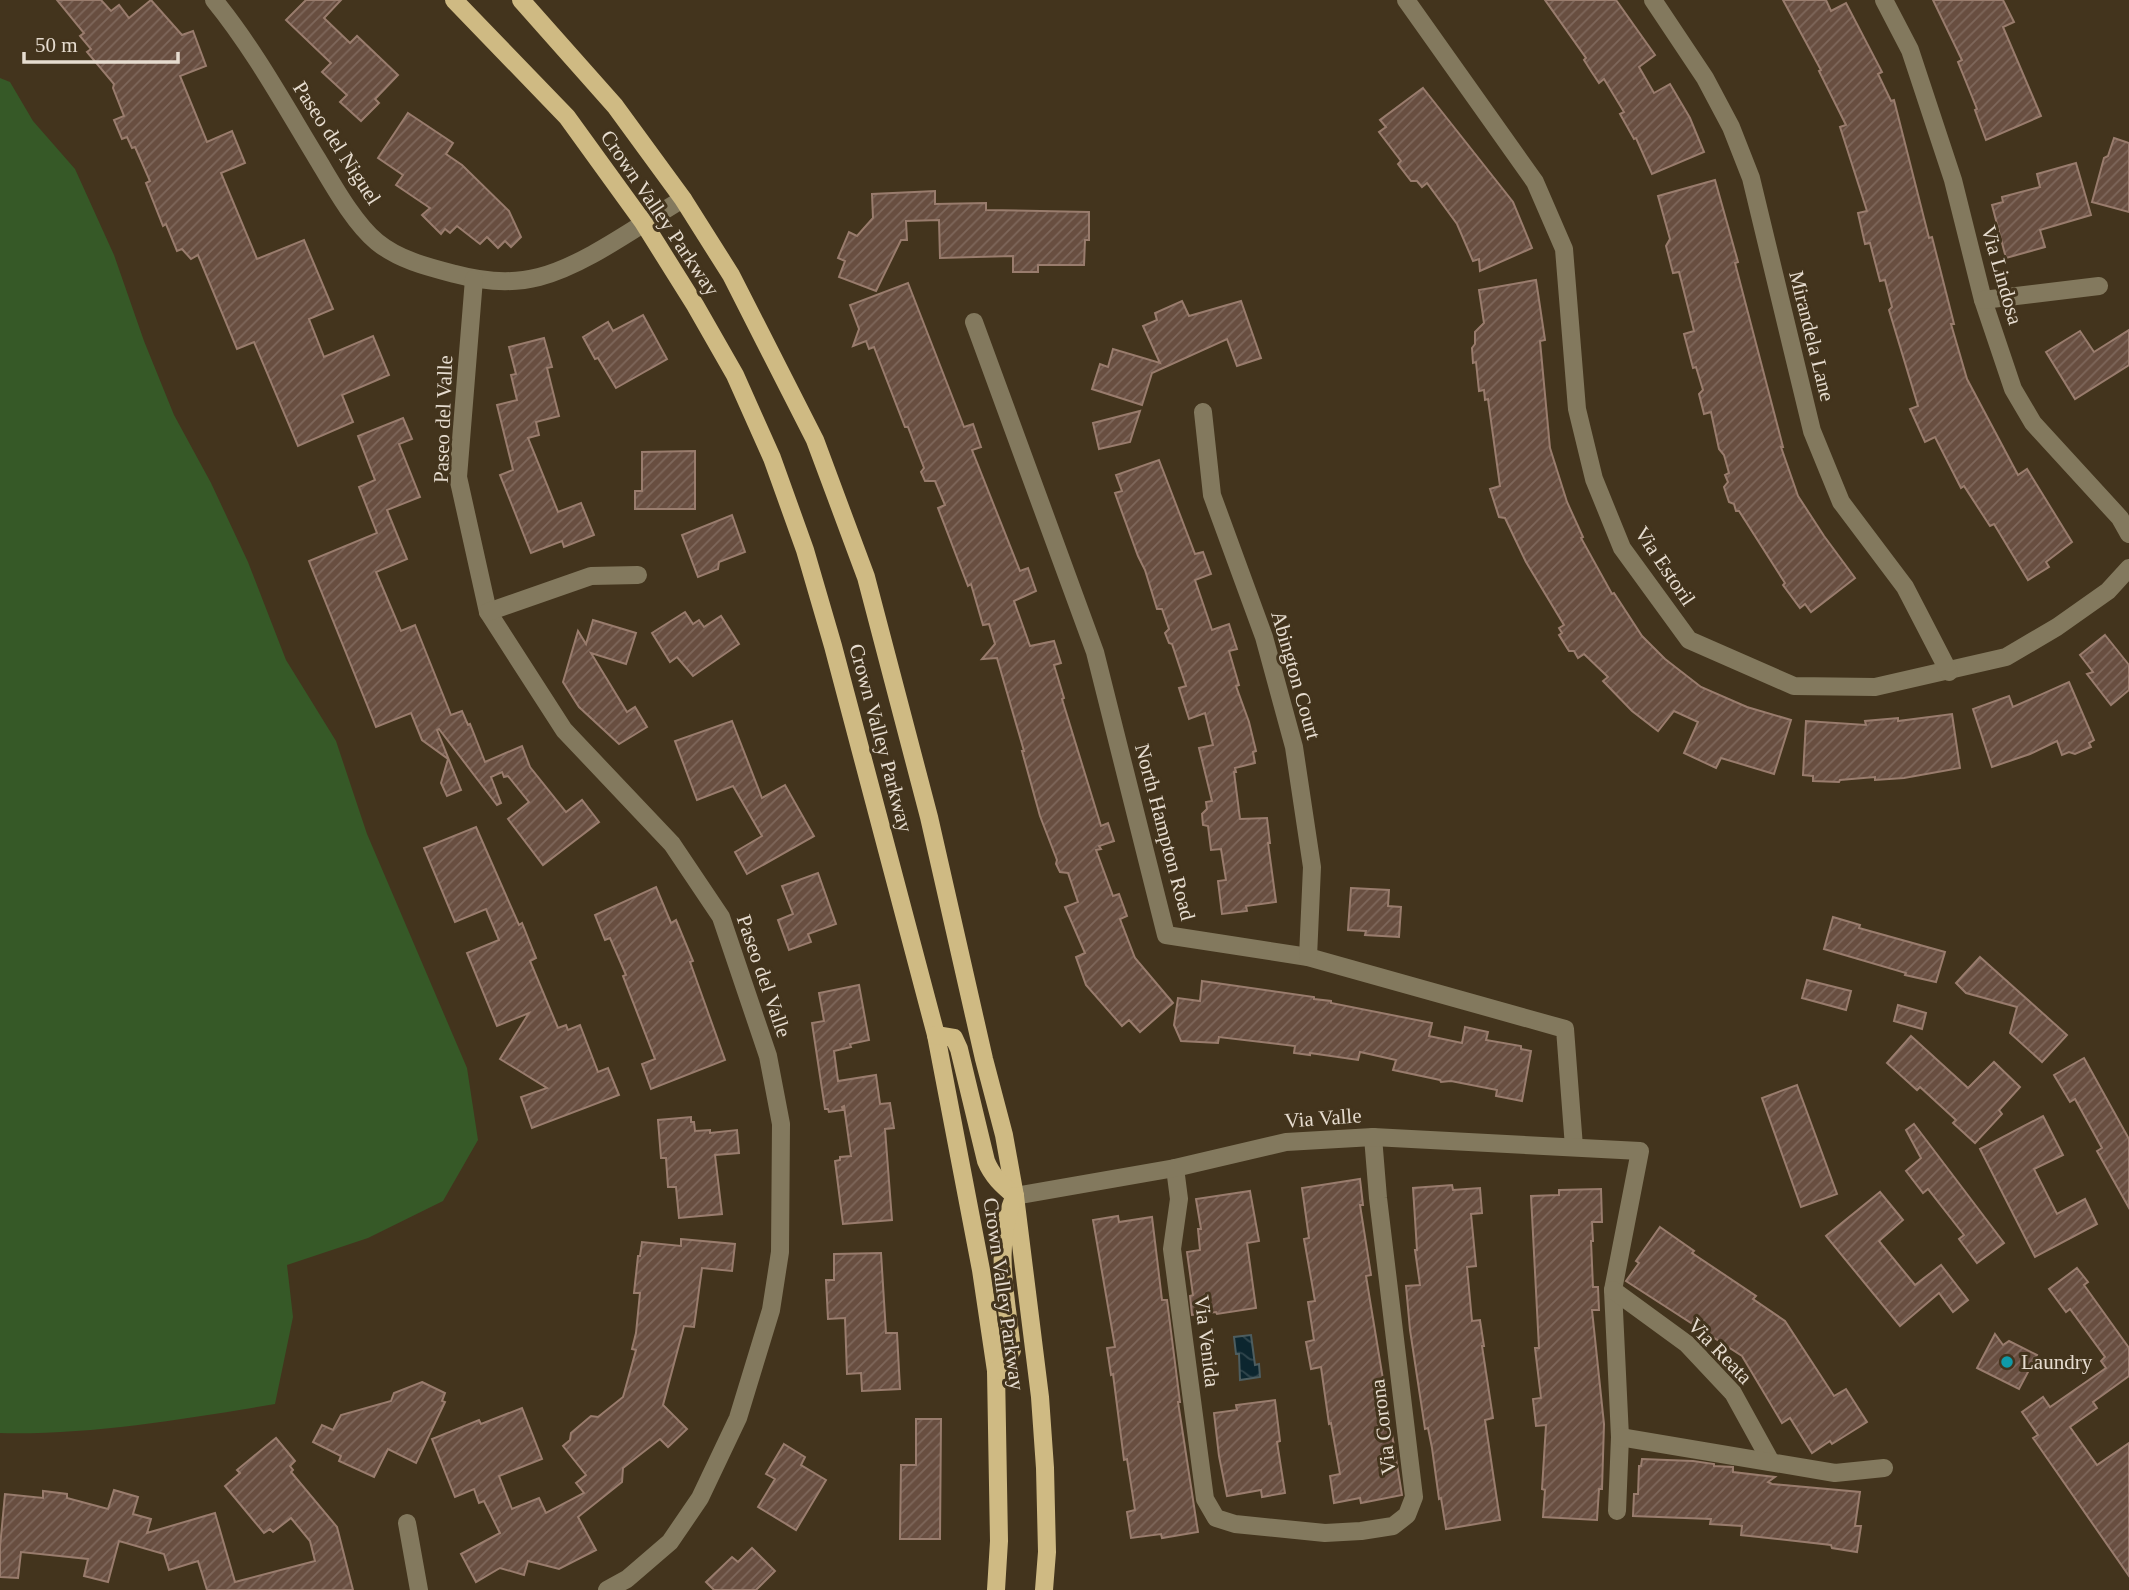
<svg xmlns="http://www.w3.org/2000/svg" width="2129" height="1590" font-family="'Times New Roman',serif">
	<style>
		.green { fill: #365927 }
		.water { fill: url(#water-waves); stroke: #4d5d5f; stroke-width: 2 }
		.building { fill: url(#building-hatch); stroke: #997c6d; stroke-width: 2 }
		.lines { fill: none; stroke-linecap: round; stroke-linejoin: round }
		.minor { stroke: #83795e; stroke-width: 18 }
		.major { stroke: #cfba83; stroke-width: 18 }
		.culture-dot { fill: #0f9aa8; stroke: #43341d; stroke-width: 2.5 }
		.labels { text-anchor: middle; stroke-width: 6; stroke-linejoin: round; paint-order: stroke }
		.street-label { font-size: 21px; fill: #e6dccf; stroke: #43341d }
		.poi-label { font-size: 21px; fill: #e6dccf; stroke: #43341d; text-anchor: start }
	</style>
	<defs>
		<pattern id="water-waves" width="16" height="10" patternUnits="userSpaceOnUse" patternTransform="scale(1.75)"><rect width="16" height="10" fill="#0c262f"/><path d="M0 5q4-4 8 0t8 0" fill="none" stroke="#2f454c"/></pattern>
		<pattern id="building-hatch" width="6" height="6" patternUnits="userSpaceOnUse" patternTransform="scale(1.75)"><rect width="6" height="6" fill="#684e40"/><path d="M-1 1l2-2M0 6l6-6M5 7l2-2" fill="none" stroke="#7e675b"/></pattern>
	</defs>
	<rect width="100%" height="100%" fill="#43341d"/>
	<path class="green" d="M0,78L10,82L33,121L75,169L114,255L144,341L174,415L211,483L248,562L286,660L336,741L367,834L467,1068L478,1140L443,1201L368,1238L287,1265L293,1317L275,1404C184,1419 92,1435 0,1433Z"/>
	<path class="water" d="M1251,1335L1255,1365L1259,1364L1260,1377L1240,1380L1239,1354H1236L1234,1337Z"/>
	<g class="building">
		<path d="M57,0H101L111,11L119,5L129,18L151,0L182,35L193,31L206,66L180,76L207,142L232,131L245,163L221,173L257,259L304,240L333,309L309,319L324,357L373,336L389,375L342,395L353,422L298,446L254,342L237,349L198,255L191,259L182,249L177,251L166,224L163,226L146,183L150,181L135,147L132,148L127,137L122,139L114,120L124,116L113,88L114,84L87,52L91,49L80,36L84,33Z"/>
		<path d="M306,0H341L324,18L350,43L357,36L398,75L375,99L379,103L361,121L340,102L347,95L322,72L331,63L286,20Z"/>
		<path d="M1545,0H1616L1655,55L1639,67L1654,93L1670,84L1690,118L1704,152L1652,174L1636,138L1634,139L1620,114L1624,112L1604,79L1599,83L1591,71L1584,60L1586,58Z"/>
		<path d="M1783,0H1826L1831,11L1846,3L1882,72L1878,74L1891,101L1894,100L1929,238L1932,237L1954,324H1951L1967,379L2018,475L2027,469L2072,542L2046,562L2049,567L2028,580L1994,524L1990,526L1964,486L1961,488L1935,437L1925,442L1910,409L1918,406L1889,310L1892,307L1885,280L1880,281L1870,243L1865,244L1858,213L1867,211L1840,127L1846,125L1819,71L1821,70Z"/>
		<path d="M1933,0H2003L2014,22L2003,27L2041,116L1986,140L1975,110L1977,109L1958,62L1962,60Z"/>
		<path d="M1423,88L1513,202L1532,248L1480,271L1479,259L1473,261L1457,224L1427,183L1422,187L1417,181H1411L1398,164L1401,161L1379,132L1386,127L1380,120Z"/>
		<path d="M408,113L453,143L446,154L462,165L509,211L521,237L511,247L505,241L498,248L487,237L480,244L457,226L450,233L445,229L441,234L422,215L430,208L396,185L403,175L378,158Z"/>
		<path d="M2114,138L2129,143V212L2092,202L2104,158L2108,156Z"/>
		<path d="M2076,163L2091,215L2040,230L2045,247L2006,258L1992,205L2003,202L2002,197L2040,187L2037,174Z"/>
		<path d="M1715,180L1738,262L1735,263L1783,447H1781L1798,496L1824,536L1855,578L1811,612L1805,604L1800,608L1783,585L1785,583L1739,511H1736L1734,504L1729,502L1724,487L1728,482L1725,475L1729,473L1724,455L1719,449L1711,412L1704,414L1699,394L1703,390L1696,367L1693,368L1684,334L1694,331L1679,272L1673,273L1666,246L1670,239L1658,196Z"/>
		<path d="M935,191V204L986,203V210L1089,212V240H1085L1084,265H1038V272H1013V256L940,258L939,220L906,221L907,240H901L876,291L839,277L845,261L838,258L849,232L857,236L873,218L872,194Z"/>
		<path d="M1536,280L1545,340L1540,341L1550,448L1567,502L1583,537L1581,538L1612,594L1614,593L1642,636L1665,659L1701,687L1747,707L1791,720L1774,774L1721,758L1716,768L1684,753L1698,722L1674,711L1658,731L1632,711L1603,681L1608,677L1584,654L1578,658L1574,651H1569L1559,635L1562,633L1559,628L1564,625L1526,562L1505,518L1499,517L1490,489L1500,486L1488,399L1485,400L1484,390L1479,391L1476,362L1473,363L1472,348L1475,344V332L1484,323L1479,290Z"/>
		<path d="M908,283L964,427L973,424L981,447L972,450L1020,571L1028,568L1036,591L1014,601L1030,646L1054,641L1061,663L1054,665L1064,698L1062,699L1101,826L1108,823L1114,841L1099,846L1101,849L1096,850L1113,896L1119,894L1127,916L1120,919L1135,958L1173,1003L1140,1032L1129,1020L1122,1026L1086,985L1076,957L1085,953L1065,907L1078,902L1068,873L1060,872L1056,864L1057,860L1040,816L1022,751H1024L997,658L982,659L995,644L989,624L983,625L971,584L968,586L938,508L945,505L935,481H925L921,472L924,468L913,440L908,427H905L874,347L869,349L866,341L853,346L859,329L850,305Z"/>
		<path d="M1182,301L1189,316L1241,301L1261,358L1237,366L1227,339L1152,373L1142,405L1092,389L1100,364L1108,367L1113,349L1160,363L1143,326L1157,320L1155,313Z"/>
		<path d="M643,315L667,359L616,388L598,358L595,359L583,337L608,322L613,331Z"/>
		<path d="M2129,330V365L2075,399L2046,352L2080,331L2094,352Z"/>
		<path d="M544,338L552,367L547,368L559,416L536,422L539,435L528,438L558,512L581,503L594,535L564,547L562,541L531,553L500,475L513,470L497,405L517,400L511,375L516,374L509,347Z"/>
		<path d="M1140,411L1130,442L1099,449L1093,423Z"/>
		<path d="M403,418L412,439L399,444L420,497L387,510L407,559L376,572L401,631L415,625L451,715L462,711L468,725L470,724L485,762L522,746L530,767L566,812L582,800L599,822L543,865L508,819L529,802L508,776L504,777L502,772L491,777L501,803L497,805L439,729L437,730L461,790L447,796L441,783L448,759L422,740L411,713L376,727L309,561L377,533L359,487L375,480L358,436Z"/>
		<path d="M695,451V509H635V491H642V452Z"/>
		<path d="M1159,460L1195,554L1203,552L1211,574L1195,580L1212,630L1229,624L1237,649L1229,651L1239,685L1236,686L1249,722L1256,751L1253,752L1255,763L1235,768L1236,772H1234L1240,819L1267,818L1270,843H1268L1276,902L1246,906L1247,911L1222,914L1218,881L1226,880L1221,849L1211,850L1208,826L1203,825L1202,814L1207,809L1206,802L1212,801L1199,748L1213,745L1205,713L1189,719L1179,688L1186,686L1172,644L1169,643L1165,633L1169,629L1162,609H1157L1145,570L1138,556L1115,493L1122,491L1116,475Z"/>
		<path d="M732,515L745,552L719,562L718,569L698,577L682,535Z"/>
		<path d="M685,612L693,624L699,620L704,627L721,616L739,644L693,676L677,657L670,662L652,633Z"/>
		<path d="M593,620L636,633L626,664L591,653L627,712L635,707L647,727L619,744L579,707L563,682L578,631L586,644Z"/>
		<path d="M2105,635L2129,665V690L2111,705L2087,674L2093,672L2080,655Z"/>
		<path d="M2069,682L2094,740L2089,743L2091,747L2075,754L2069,752L2062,755L2057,741L2030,754L1992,767L1973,709L2009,696L2013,707Z"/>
		<path d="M1952,714L1960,768L1904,778L1875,780V777L1840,780L1839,782L1813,781V776L1803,775L1806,721L1866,725L1865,721L1898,718V721Z"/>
		<path d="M732,721L762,798L785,785L814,836L747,874L735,852L762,836L733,786L697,800L675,741Z"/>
		<path d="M476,827L519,925L522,923L536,958L530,961L558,1028L566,1025L568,1030L580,1025L598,1072L608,1068L619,1095L532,1128L521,1097L547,1088L500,1059L529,1013L497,1026L467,953L499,940L486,909L455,922L424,848Z"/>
		<path d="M818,873L836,924L808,934L811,942L789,950L778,920L793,914L782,886Z"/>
		<path d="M656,887L671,923L676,920L693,961L690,962L725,1060L651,1089L642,1064L655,1059L623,976L626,975L610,938L605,940L595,915Z"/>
		<path d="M1351,888L1389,890L1388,906L1401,907L1399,937L1365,935L1366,931L1348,930Z"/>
		<path d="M1833,917L1860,925L1859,928L1945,952L1936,982L1905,975L1906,973L1824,949Z"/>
		<path d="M1980,957L2067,1035L2042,1062L2010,1033L2017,1007L1966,993L1956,983Z"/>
		<path d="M1807,980L1851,991L1846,1010L1802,998Z"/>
		<path d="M1202,981L1314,997V999L1331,1001V1003L1432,1023L1429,1036L1462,1043L1465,1027L1488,1032L1486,1040L1521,1046V1049L1531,1051L1522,1101L1496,1096L1497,1090L1451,1081L1441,1082L1440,1080L1393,1070L1396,1060L1360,1052L1358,1060L1310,1053V1055L1294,1053L1295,1046L1219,1037L1218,1043L1181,1041L1174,1025L1178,998L1200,1001Z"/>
		<path d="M859,985L869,1040L850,1044L851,1047L834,1051L838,1081L876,1075L880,1104L890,1103L894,1128L885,1129L892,1220L843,1224L835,1161L840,1160V1157L851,1156L844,1106L842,1107L843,1110L829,1112L828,1109H825L812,1023L824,1021L819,993Z"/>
		<path d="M1898,1005L1926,1013L1922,1029L1894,1021Z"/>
		<path d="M1911,1036L1968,1088L1994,1062L2020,1087L1999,1110L2002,1114L1975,1143L1953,1123L1956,1120L1920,1087L1917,1090L1887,1063Z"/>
		<path d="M2084,1058L2129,1139V1208L2097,1151L2102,1148L2075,1099L2070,1102L2054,1075Z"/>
		<path d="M1797,1085L1837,1194L1801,1207L1762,1098Z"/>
		<path d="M2043,1116L2063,1155L2034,1169L2057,1214L2085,1199L2097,1224L2035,1257L1980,1149Z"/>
		<path d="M691,1117V1122H694L695,1131L710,1130V1133L737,1130L739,1153L715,1155L722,1214L679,1218L676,1187H668L666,1158H661L658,1120Z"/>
		<path d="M1914,1124L2004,1243L1977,1263L1959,1239L1964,1235L1928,1189L1923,1193L1906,1171L1921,1158L1906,1130Z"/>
		<path d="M1360,1179L1363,1205H1360L1371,1275L1366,1276L1402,1495L1361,1503L1360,1498L1334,1503L1330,1476L1340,1474L1331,1423L1329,1424L1321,1367L1311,1369L1306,1342L1314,1340L1308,1302L1315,1301L1304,1239L1309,1238L1302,1188Z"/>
		<path d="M1452,1185L1453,1190L1480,1188L1482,1213L1471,1214L1476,1266L1467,1267L1472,1321L1480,1320L1484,1346H1482L1493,1418L1485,1420L1500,1520L1446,1529L1441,1498L1439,1499L1432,1448L1428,1428L1425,1429L1410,1330L1406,1286L1420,1285L1415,1250H1417L1413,1188Z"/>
		<path d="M1601,1189L1602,1222H1592L1593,1241H1591L1593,1287H1598L1599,1310H1592L1604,1424L1602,1489H1599L1597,1520L1543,1517L1545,1490L1542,1489L1546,1425L1536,1426L1533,1399L1541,1398L1535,1348H1539L1531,1196L1559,1195V1190Z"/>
		<path d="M1250,1191L1259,1241L1247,1243L1256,1308L1217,1314L1216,1312L1192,1315L1190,1296L1193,1295L1187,1252L1200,1250L1198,1229H1201L1196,1199Z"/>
		<path d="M1880,1192L1903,1220L1879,1241L1915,1285L1941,1265L1968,1300L1953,1312L1939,1293L1900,1326L1826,1236Z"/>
		<path d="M1118,1216L1119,1222L1152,1217L1162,1300H1167L1180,1402H1178L1198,1532L1162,1538L1161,1534L1131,1538L1127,1512L1135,1510L1127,1459L1124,1460L1113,1374L1111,1375L1107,1348L1115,1347L1093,1220Z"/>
		<path d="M1660,1227L1694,1251L1692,1253L1756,1296L1753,1299L1785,1321L1834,1396L1846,1389L1867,1422L1832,1444L1830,1441L1812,1453L1790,1418L1782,1423L1742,1356L1626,1281L1639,1263L1636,1261Z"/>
		<path d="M681,1239L735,1244L732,1271L702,1268L694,1327L684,1326L663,1405L687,1429L668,1447L660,1439L623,1468L622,1482L578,1517L596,1550L559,1569L528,1561L524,1575L500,1568L476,1582L461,1554L500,1533L484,1501L479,1503L474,1489L455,1497L432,1439L479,1420L481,1424L522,1408L542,1459L499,1476L512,1509L539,1498L546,1513L584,1493L576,1483L586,1475L563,1446L570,1440L571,1433L591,1416L598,1417L623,1397L636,1350L632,1349L636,1333L640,1293H634L638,1256H640L642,1242L681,1246Z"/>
		<path d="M881,1253L886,1333H897L900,1389L862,1391L861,1373L847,1374L845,1318L828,1319L826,1280H834V1254Z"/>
		<path d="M2077,1268L2088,1282L2084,1285L2129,1348V1376L2093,1402L2097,1408L2070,1427L2097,1465L2129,1443V1576L2033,1438L2038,1435L2022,1412L2043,1397L2050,1407L2106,1368L2101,1361L2105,1357L2070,1309L2066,1312L2049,1289Z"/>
		<path d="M1995,1334L2003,1345L2009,1341L2037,1355L2019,1389L1977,1368Z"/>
		<path d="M422,1382L445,1393L442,1401L445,1402L416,1463L388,1449L374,1477L339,1461L341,1456L313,1442L322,1425L333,1430L341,1415L391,1401L394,1393Z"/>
		<path d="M1275,1400L1280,1441L1277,1442L1285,1493L1262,1497L1261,1490L1227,1496L1219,1456L1214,1413L1237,1410L1236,1405Z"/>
		<path d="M916,1419H941L940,1539H900L901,1465H916Z"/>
		<path d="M276,1438L295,1461L290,1466L293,1470L291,1472L337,1527L353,1590H207L198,1561L169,1570L164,1554L119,1541L108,1582L84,1576L88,1559L21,1552L18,1578L0,1577V1547L5,1494L43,1498V1491L67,1494V1498L108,1509L114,1490L138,1497L133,1514L151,1519L147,1533L215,1513L235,1582L315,1561L310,1541L291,1518L273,1532L270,1529L264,1533L225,1486L240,1473L237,1470Z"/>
		<path d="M784,1444L805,1457L801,1465L826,1480L796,1530L758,1507L775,1479L766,1474Z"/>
		<path d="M1642,1459L1693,1461L1714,1464V1466L1733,1467V1472L1775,1477L1768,1482L1772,1484L1860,1492L1855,1526H1861L1857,1552L1832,1548L1831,1545L1741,1535L1742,1526L1710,1524L1711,1519L1633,1516L1634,1494H1638L1639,1466H1641Z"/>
		<path d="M752,1548L775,1571L756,1590H714L706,1582L732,1557L738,1562Z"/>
	</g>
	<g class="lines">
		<g class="minor">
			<path d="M214,0C254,49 285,106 318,160C333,185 354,223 377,242C399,260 428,267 455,274C481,281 512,284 539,277C586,265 640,224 683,199"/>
			<path d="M1406,0L1535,182L1564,249L1577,409L1594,479L1622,548L1689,640L1794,686L1875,687L2006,657L2057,627L2108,591L2129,568"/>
			<path d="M1653,0L1705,78L1731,127L1751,178L1812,431L1841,502L1905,587L1949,672"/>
			<path d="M1884,0L1910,50L1953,180L1983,300L2013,389L2033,423L2120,518L2129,534"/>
			<path d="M474,279L458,477L488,612L564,730L672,844L721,917L768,1056L781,1124L780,1252L771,1310L738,1418L700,1498L670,1542L627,1579L607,1590"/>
			<path d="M1983,300L2099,286"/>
			<path d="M974,322L1095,652L1166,935L1308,957L1565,1029L1574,1147"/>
			<path d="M1203,412L1212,495L1264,637L1294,747L1312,867L1308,957"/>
			<path d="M488,612L591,576L638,575"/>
			<path d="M1175,1168L1179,1199L1172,1249L1205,1499L1216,1518L1235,1524L1325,1533L1361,1531L1393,1526L1407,1515L1414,1497L1378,1198L1373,1137"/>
			<path d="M1015,1196L1175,1168L1286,1142L1373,1137L1640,1151L1613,1290L1620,1437L1617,1511"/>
			<path d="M1613,1290L1687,1344L1733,1393L1771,1462"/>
			<path d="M1620,1437L1835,1473L1884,1468"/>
			<path d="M407,1523L419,1590"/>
		</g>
		<g class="major">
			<path d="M454,0L567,117L643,222L695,305L735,375L772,458L805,550L833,646L936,1035L981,1270L996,1371L999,1541L996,1590"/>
			<path d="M521,0L615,106L683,199L731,275L815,440L866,577L929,817L984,1059L1004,1135L1015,1196L1040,1397L1045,1468L1047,1552L1044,1590"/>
			<path d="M936,1035L954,1038L959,1049L986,1161C992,1176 1002,1185 1015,1196"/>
			<path d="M996,1371L1006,1362L1012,1350C1007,1299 992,1244 1015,1196"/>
		</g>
	</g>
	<circle class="culture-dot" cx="2007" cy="1362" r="7"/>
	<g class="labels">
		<g class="street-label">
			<text transform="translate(337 143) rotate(57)" y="7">Paseo del Niguel</text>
			<text transform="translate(660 213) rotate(56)" y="7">Crown Valley Parkway</text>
			<text transform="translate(2002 275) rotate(74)" y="7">Via Lindosa</text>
			<text transform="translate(1812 336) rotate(76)" y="7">Mirandela Lane</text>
			<text transform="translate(443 419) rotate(-88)" y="7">Paseo del Valle</text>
			<text transform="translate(1665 566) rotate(56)" y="7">Via Estoril</text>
			<text transform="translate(1296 675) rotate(74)" y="7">Abington Court</text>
			<text transform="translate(881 738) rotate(75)" y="7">Crown Valley Parkway</text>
			<text transform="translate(1165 832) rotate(75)" y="7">North Hampton Road</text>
			<text transform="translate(764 976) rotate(71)" y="7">Paseo del Valle</text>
			<text transform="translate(1323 1118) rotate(-4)" y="7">Via Valle</text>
			<text transform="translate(1004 1294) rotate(82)" y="7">Crown Valley Parkway</text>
			<text transform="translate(1207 1341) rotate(83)" y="7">Via Venida</text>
			<text transform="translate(1720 1351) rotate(46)" y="7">Via Reata</text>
			<text transform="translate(1383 1427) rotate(-97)" y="7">Via Corona</text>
		</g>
		<g class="poi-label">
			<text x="2021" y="1369">Laundry</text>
		</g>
	</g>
	<path d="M24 52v10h154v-10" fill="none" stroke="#e6dccf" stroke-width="3.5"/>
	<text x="35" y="52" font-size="21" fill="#e6dccf" stroke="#43341d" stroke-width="5" paint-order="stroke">50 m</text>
</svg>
